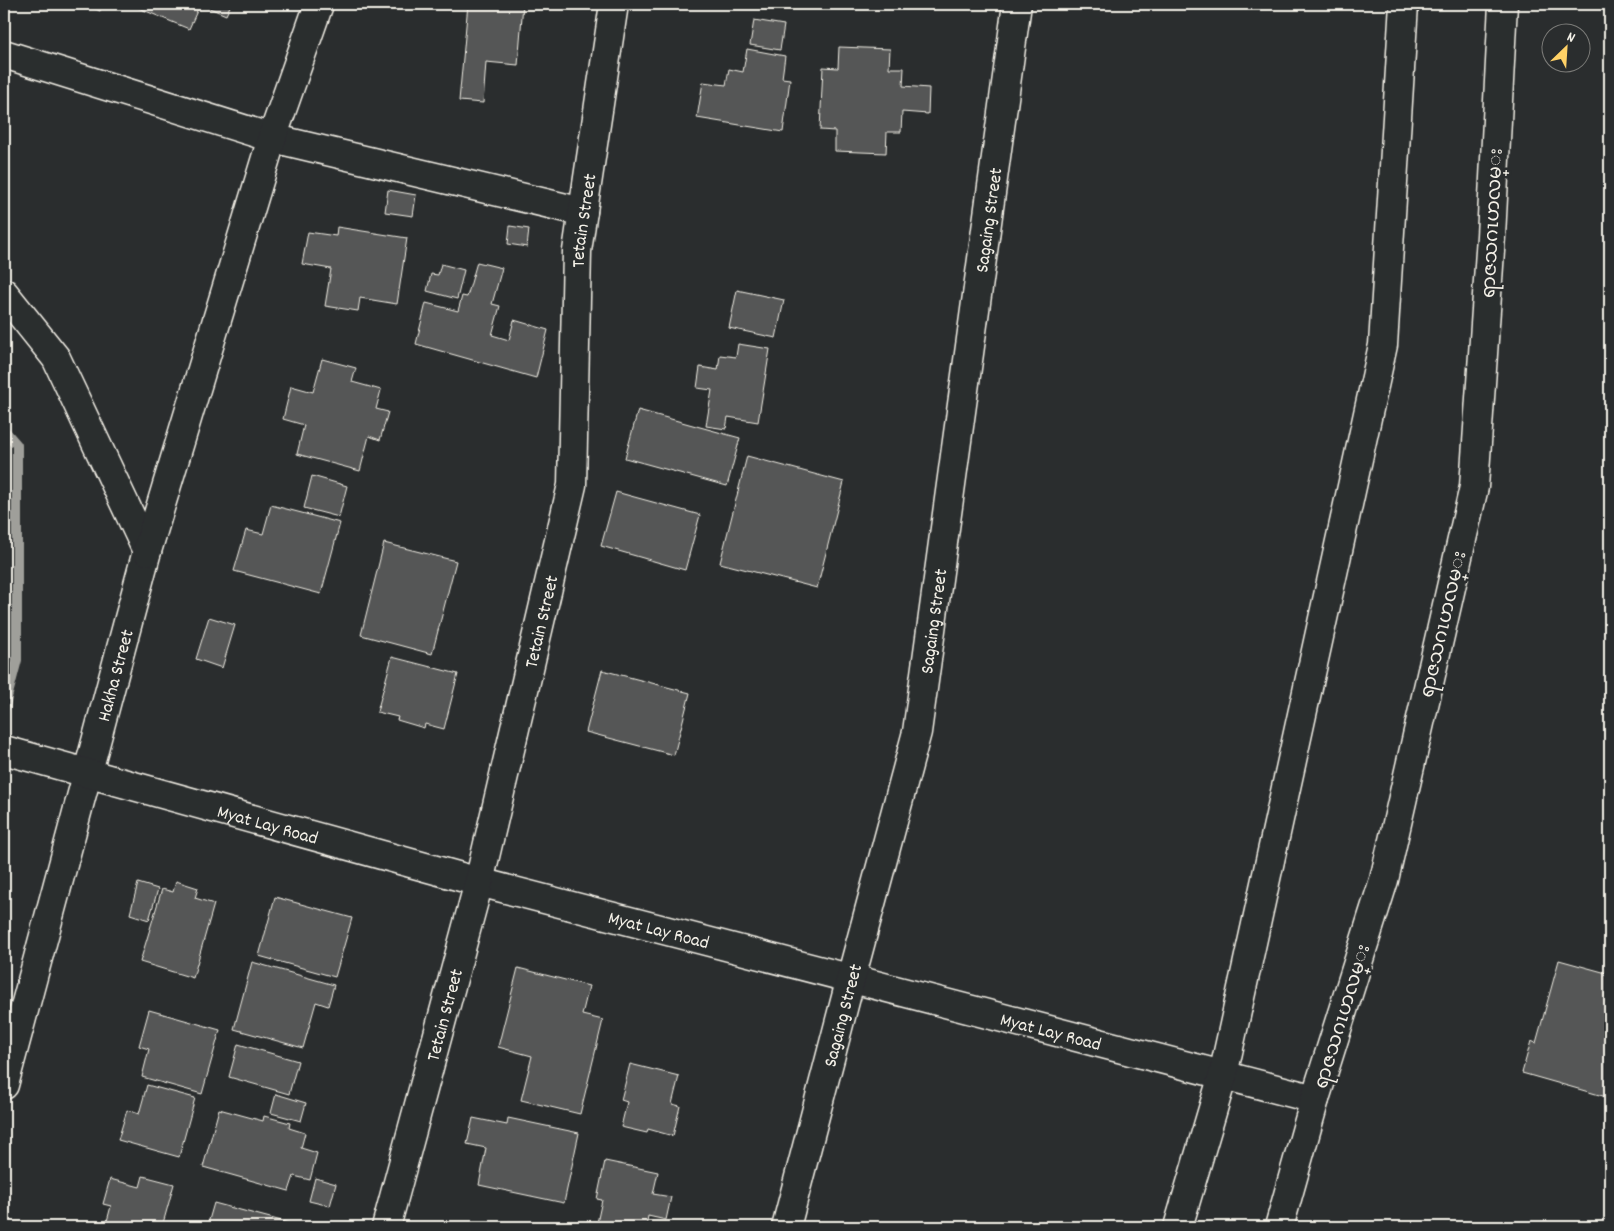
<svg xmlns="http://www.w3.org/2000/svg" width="1614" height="1231" font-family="Dekko,'Noto Sans Myanmar',sans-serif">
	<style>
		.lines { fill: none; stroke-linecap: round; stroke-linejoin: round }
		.stream { stroke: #9f9f9a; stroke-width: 10 }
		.building { fill: #555756; stroke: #f4f1e8 }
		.minor-casing { stroke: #f4f1e8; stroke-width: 31 }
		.major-casing { stroke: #f4f1e8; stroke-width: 31 }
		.minor { stroke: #2a2d2e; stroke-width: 28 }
		.major { stroke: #2a2d2e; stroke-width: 28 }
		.labels { text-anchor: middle; stroke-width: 5; stroke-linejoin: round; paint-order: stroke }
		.street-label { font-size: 19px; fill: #f4f1e8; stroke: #2a2d2e }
	</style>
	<rect width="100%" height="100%" fill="#2a2d2e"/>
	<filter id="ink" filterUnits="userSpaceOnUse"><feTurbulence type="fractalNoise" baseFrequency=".02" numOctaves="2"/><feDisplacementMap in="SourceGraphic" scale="10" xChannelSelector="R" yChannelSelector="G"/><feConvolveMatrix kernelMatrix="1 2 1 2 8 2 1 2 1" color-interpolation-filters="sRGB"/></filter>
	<g filter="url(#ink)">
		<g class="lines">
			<path class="stream" d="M4,430L17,445V660L4,709"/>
		</g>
		<g class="building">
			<path d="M84,4H104L100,11Z"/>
			<path d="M129,4H231L226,15L200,4L189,29Z"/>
			<path d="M468,4H523L518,65L486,62L483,103L459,101Z"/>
			<path d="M754,20L784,25L780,50L750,45Z"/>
			<path d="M839,47L890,49L889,68H904L903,86L929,88L928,114L902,112L901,132H887L886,153L835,151V131L820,130L823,67L838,68Z"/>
			<path d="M747,49L785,56L782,78L790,79L783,132L697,118L703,82L726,85L729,69L743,72Z"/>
			<path d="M388,190L416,195L413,216L385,212Z"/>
			<path d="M510,226L529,229L527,247L508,244Z"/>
			<path d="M337,227L407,238L397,304L360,298L358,311L325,306L331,269L302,264L308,232L336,236Z"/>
			<path d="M477,262L502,268L492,304L500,306L492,335L509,340L514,320L548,330L536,378L416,344L426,303L458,311L462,296L467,297Z"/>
			<path d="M441,264L464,270L457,299L427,291L431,274L438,275Z"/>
			<path d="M737,290L784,300L776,338L729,328Z"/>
			<path d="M738,344L770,349L758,422L728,417L726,429L706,426L712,390L697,388L700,367L718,370L720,355L736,357Z"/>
			<path d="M322,359L356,368L352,382L381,390L376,409L388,412L380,440L369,436L360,471L297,454L304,425L283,419L291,386L313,392Z"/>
			<path d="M638,410L740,438L727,486L625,458Z"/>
			<path d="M747,456L844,482L817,588L720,563Z"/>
			<path d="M312,476L347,486L339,517L304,508Z"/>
			<path d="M616,492L700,515L685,570L601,546Z"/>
			<path d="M271,505L340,523L321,594L234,571L246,530L263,534Z"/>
			<path d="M384,543L456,561L432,654L361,635Z"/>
			<path d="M209,617L235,625L222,668L196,659Z"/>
			<path d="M392,657L458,674L444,729L425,724L424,728L397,720L398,717L377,712Z"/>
			<path d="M602,670L690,693L674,755L586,732Z"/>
			<path d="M176,881L198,888L195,898L214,904L193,978L140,962L162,889L173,892Z"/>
			<path d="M138,883L158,889L149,920L130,914Z"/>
			<path d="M275,897L352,918L335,977L259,956Z"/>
			<path d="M1559,960L1610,974V1098L1522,1073L1531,1041L1536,1043Z"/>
			<path d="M252,962L334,985L328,1006L316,1002L303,1048L234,1029Z"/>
			<path d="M518,968L589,986L582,1015L603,1020L580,1114L521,1100L532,1056L498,1047Z"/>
			<path d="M149,1010L220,1030L202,1094L142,1077L149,1049L139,1046Z"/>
			<path d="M238,1044L298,1061L289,1094L229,1077Z"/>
			<path d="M630,1064L679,1076L672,1104L680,1106L673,1136L648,1129L647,1133L621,1127L627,1102L621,1100Z"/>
			<path d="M147,1085L195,1098L179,1157L118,1140L127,1110L139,1114Z"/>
			<path d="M276,1094L306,1103L301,1121L271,1113Z"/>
			<path d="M219,1109L263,1121L264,1116L290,1123L289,1128L305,1133L301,1148L317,1153L310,1180L294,1176L289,1191L203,1167Z"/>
			<path d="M473,1118L507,1125L508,1118L579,1133L564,1203L479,1185L486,1148L467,1144Z"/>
			<path d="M605,1161L658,1172L653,1194L671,1197L666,1220L648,1216L646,1227H618L597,1223L602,1200L597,1199Z"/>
			<path d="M143,1176L174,1184L162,1227H98L99,1223L106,1225L111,1206L103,1204L110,1179L140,1187Z"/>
			<path d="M315,1178L336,1184L330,1206L309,1201Z"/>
			<path d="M214,1203L289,1223L288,1227H207Z"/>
		</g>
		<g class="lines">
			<g class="minor-casing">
				<g id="minor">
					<path d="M4,54L272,138L583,212"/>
					<path d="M4,293L56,358L147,551L4,1085"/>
					<path d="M147,551L272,138L319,4"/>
					<path id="s1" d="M4,750L479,882L1315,1099"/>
					<path id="s2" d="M386,1227L479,882L572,485L577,251L614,4"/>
					<path id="s3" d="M786,1227L851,978L917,732L1017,4"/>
				</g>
			</g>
			<g class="major-casing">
				<g id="major">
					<path d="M1178,1227L1223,1075L1383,345L1404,4"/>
					<path d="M1279,1227L1315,1099L1384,880L1474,487L1491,236L1503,4"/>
				</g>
			</g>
			<use href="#minor" class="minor"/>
			<use href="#major" class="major"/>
		</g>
	</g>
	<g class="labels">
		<g class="street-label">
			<text dy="7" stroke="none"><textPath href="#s3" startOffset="1029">Sagaing Street</textPath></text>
			<text dy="7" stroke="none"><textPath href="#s2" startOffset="1030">Tetain Street</textPath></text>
			<text transform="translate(1491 223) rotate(-87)" y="7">ရာဇသဂၤဟလမ္း</text>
			<text dy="7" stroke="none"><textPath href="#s2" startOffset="625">Tetain Street</textPath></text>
			<text dy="7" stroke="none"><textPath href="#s3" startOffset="624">Sagaing Street</textPath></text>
			<text transform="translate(1442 624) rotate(-77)" y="7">ရာဇသဂၤဟလမ္း</text>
			<text transform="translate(114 675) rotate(-75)" y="7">Hakha Street</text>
			<text dy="7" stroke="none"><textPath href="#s1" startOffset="274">Myat Lay Road</textPath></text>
			<text dy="7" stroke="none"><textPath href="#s1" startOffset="679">Myat Lay Road</textPath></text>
			<text dy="7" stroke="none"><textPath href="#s2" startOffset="220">Tetain Street</textPath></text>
			<text dy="7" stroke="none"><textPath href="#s3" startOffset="219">Sagaing Street</textPath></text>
			<text transform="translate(1341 1016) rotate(-73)" y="7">ရာဇသဂၤဟလမ္း</text>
			<text dy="7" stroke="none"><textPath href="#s1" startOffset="1084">Myat Lay Road</textPath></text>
		</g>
	</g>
	<rect width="1614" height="1231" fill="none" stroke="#2a2d2e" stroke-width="20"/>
	<rect x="10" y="10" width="1594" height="1211" fill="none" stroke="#f4f1e8" stroke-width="2" filter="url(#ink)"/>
	<g transform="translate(1566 48) rotate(25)"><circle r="24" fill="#2a2d2e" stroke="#7b7b78"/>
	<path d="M0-4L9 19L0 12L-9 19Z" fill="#ffd166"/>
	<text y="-8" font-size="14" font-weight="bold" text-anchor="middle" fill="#f4f1e8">N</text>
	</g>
</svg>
